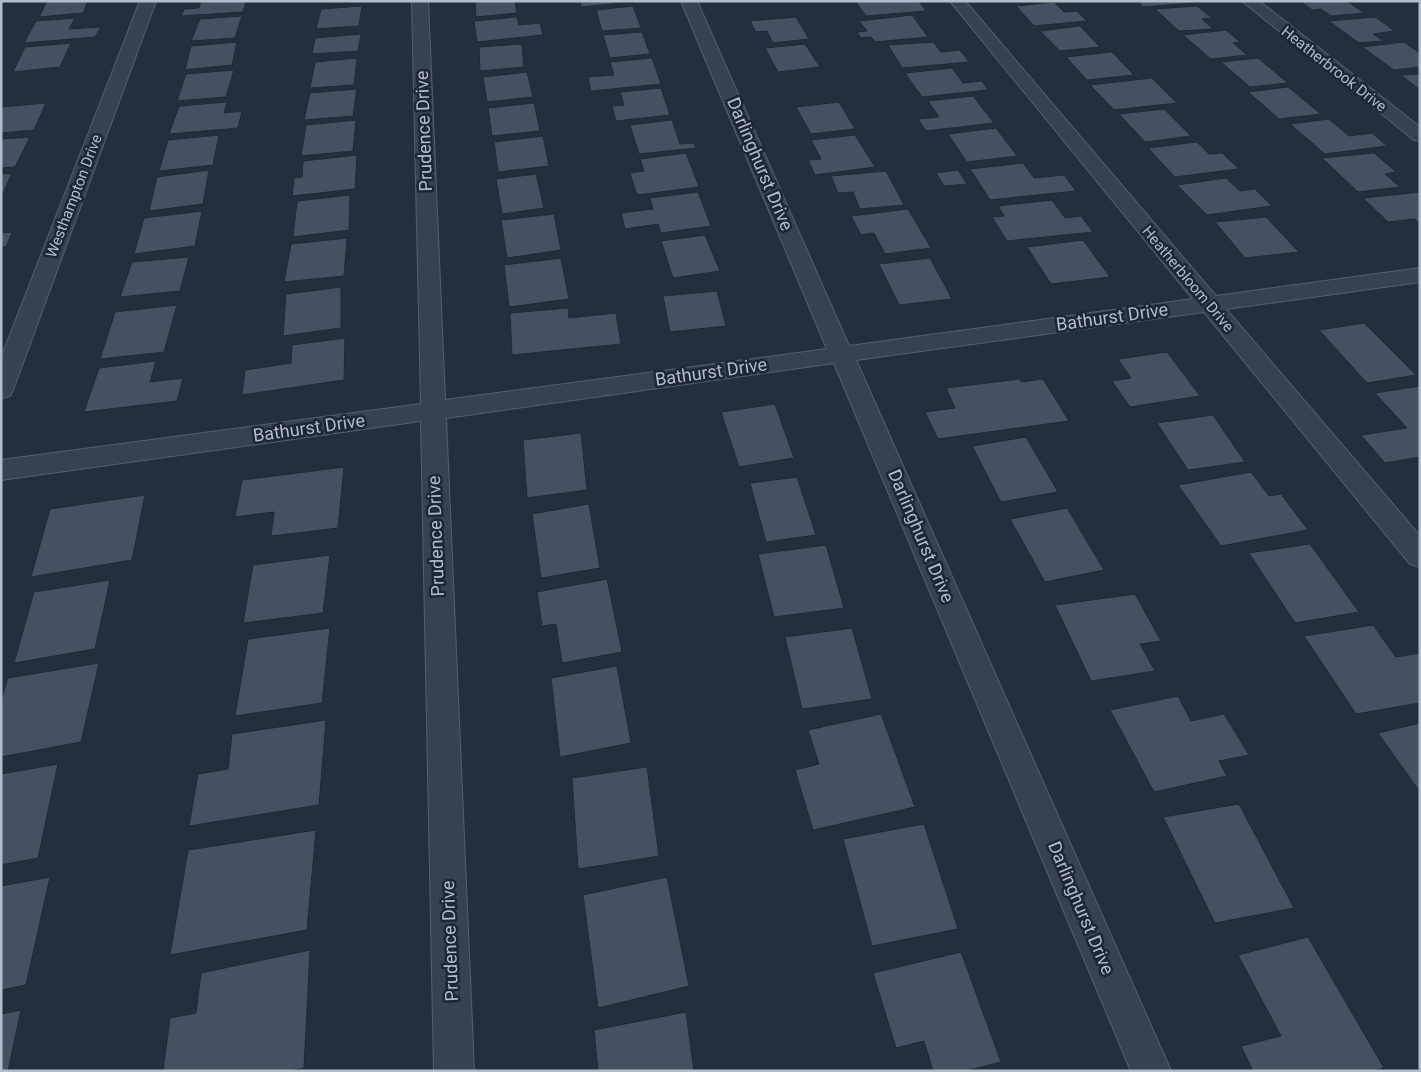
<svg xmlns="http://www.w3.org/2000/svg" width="1421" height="1072" font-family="Roboto,sans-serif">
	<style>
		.building { fill: #455162; stroke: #1f2835 }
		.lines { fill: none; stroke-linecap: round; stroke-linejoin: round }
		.minor-casing { stroke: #565f6c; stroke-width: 2 }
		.minor { fill: #38414e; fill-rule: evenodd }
		.labels { text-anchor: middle; stroke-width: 5; stroke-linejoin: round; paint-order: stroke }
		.far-street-label { font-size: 15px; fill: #b4bcc9; stroke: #1d2633 }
		.street-label { font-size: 18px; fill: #b4bcc9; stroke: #1d2633 }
	</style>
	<rect width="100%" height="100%" fill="#242f3e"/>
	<g class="building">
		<path d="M47,1H88L83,13L39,17Z"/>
		<path d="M201,1H246L243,12L181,16L184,9L199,8Z"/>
		<path d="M475,1H515L517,13L476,17Z"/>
		<path d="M580,1H643L581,7Z"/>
		<path d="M855,1H919L926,11L866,16Z"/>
		<path d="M1138,1H1192L1193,3L1143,7Z"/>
		<path d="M1300,1H1347L1364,13L1331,16L1321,9L1312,10Z"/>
		<path d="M1054,2L1064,12L1077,11L1087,21L1034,26L1016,6Z"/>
		<path d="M362,6L359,26L316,29L321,9Z"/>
		<path d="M633,6L641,28L602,31L596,10Z"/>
		<path d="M1197,6L1212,18L1202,19L1213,29L1179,31L1155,9Z"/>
		<path d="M912,15L928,37L875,42L871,37L861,38L857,32L867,31L859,21Z"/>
		<path d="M242,16L235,38L191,41L200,19Z"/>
		<path d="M517,17L519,25L540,23L543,35L477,42L474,21Z"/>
		<path d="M796,17L809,39L773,43L767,31L756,32L750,21Z"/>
		<path d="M1375,17L1395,31L1373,34L1384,41L1359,43L1329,21Z"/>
		<path d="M75,18L69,29L101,27L95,37L24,43L36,21Z"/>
		<path d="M1080,26L1100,47L1060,51L1040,31Z"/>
		<path d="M1226,30L1240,42L1233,43L1247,55L1211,59L1183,35Z"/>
		<path d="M642,32L650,54L610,58L603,35Z"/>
		<path d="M361,34L358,51L312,54L315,38Z"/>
		<path d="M237,42L232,65L185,70L191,46Z"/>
		<path d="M933,42L941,52L960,50L969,62L902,68L888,45Z"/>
		<path d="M1404,42L1420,53V67L1394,70L1362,47Z"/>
		<path d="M71,43L60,67L13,72L25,47Z"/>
		<path d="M522,44L524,67L480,71L479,47Z"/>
		<path d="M805,44L820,67L778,72L765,48Z"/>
		<path d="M1112,52L1134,75L1087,80L1066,57Z"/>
		<path d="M357,58L354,85L310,88L315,62Z"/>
		<path d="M652,58L661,84L591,91L588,77L614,75L610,62Z"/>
		<path d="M1258,58L1288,83L1250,87L1221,62Z"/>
		<path d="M952,68L963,83L982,81L988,90L922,97L905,73Z"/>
		<path d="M234,70L226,97L177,101L186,74Z"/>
		<path d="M527,72L533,97L487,102L483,77Z"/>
		<path d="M1420,74V90L1401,75Z"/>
		<path d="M1152,78L1177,103L1114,110L1090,85Z"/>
		<path d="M1288,87L1321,114L1279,119L1248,92Z"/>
		<path d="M661,88L670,115L616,121L612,106L624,105L620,92Z"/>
		<path d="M357,89L353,116L304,120L310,93Z"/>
		<path d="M973,96L994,123L926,131L918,119L939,117L928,101Z"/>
		<path d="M227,102L224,113L242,111L238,128L169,134L179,106Z"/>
		<path d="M839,102L855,129L811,134L796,107Z"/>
		<path d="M46,103L34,130L1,133V107Z"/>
		<path d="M534,103L540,131L492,136L488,108Z"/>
		<path d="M1164,109L1191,136L1145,142L1119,114Z"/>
		<path d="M1329,119L1349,136L1372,133L1387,146L1325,154L1290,124Z"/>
		<path d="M356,120L353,151L301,156L306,125Z"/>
		<path d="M672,120L680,144L694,143L696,148L639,154L630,125Z"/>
		<path d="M996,128L1017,156L967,162L948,134Z"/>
		<path d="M219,135L213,165L159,171L168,140Z"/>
		<path d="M855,135L875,167L815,175L808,160L821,159L811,140Z"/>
		<path d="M543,136L549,166L498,172L494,142Z"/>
		<path d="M30,137L15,167L1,168V139Z"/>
		<path d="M1197,142L1209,154L1222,153L1239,169L1175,177L1148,148Z"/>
		<path d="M686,153L699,187L637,195L630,173L644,171L640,159Z"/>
		<path d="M1374,153L1396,172L1385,174L1400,187L1358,192L1322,158Z"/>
		<path d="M357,155L355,189L292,196L294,178L302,177L303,161Z"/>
		<path d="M1023,163L1034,178L1064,175L1076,191L990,200L970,169Z"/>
		<path d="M209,170L203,204L149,211L157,177Z"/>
		<path d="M958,170L967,184L944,186L936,173Z"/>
		<path d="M886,171L904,205L860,209L853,192L838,193L831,176Z"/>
		<path d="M12,173L1,198V174Z"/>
		<path d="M536,174L544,208L502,214L496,179Z"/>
		<path d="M1226,178L1240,191L1255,189L1272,206L1207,215L1177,185Z"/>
		<path d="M698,192L711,226L661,233L658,224L625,229L621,213L653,209L650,198Z"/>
		<path d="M1420,192V224L1415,219L1388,222L1363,198Z"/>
		<path d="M350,195L349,230L293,237L297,201Z"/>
		<path d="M1052,200L1065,218L1081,216L1093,232L1007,241L992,217L1004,216L998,206Z"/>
		<path d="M908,209L931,248L885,254L874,233L861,235L851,216Z"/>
		<path d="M202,211L195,246L134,254L144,218Z"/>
		<path d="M554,214L561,250L507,258L501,220Z"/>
		<path d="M1266,217L1299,252L1245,258L1215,222Z"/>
		<path d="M12,232L6,247H1V233Z"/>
		<path d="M705,235L720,271L673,278L661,241Z"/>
		<path d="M347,238L344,276L284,282L291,244Z"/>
		<path d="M1083,240L1110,277L1051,284L1027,247Z"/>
		<path d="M189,257L180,291L120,297L132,262Z"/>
		<path d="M561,258L569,299L509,307L504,265Z"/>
		<path d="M930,258L952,299L899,305L879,264Z"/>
		<path d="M341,287V328L283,336L286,294Z"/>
		<path d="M717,291L726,326L670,332L663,296Z"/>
		<path d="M177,305L164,352L100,359L115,312Z"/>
		<path d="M568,308L569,318L616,313L621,344L512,355L510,313Z"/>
		<path d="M1364,323L1416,375L1367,383L1319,330Z"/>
		<path d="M345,338L344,380L242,395L245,370L291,363L292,345Z"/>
		<path d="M1167,352L1200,396L1130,407L1112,381L1131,378L1118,359Z"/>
		<path d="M156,361L150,382L183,378L177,401L84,412L99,368Z"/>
		<path d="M1020,379L1021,382L1043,379L1069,421L938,439L925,412L955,408L946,388Z"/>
		<path d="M1420,386V457L1385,463L1361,435L1407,428L1375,393Z"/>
		<path d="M775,404L794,458L739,467L721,412Z"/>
		<path d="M1213,415L1245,462L1188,470L1157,423Z"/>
		<path d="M581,433L587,490L527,498L523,440Z"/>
		<path d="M1026,437L1058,492L1001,502L972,446Z"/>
		<path d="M344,467L338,528L271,536L274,512L235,517L242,480Z"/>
		<path d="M1251,472L1269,496L1281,494L1308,530L1221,546L1178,485Z"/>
		<path d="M797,477L816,535L766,542L750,483Z"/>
		<path d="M145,495L132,560L31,577L50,509Z"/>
		<path d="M589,504L600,568L541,578L532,514Z"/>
		<path d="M1067,508L1104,570L1045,582L1010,519Z"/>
		<path d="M1310,544L1359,612L1295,623L1249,553Z"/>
		<path d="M826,545L844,608L774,617L758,554Z"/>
		<path d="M330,555L323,613L243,623L253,565Z"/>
		<path d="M607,579L622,652L562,663L556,624L542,626L537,592Z"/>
		<path d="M110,580L95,649L14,663L34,592Z"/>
		<path d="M1135,594L1161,641L1140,644L1155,671L1091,681L1055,605Z"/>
		<path d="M1373,625L1396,657L1420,653V703L1356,714L1304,636Z"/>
		<path d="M330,628L322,703L235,716L248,639Z"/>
		<path d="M852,628L872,699L802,709L785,637Z"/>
		<path d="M99,663L81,742L1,757V700L8,678Z"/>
		<path d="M617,666L631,743L560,757L551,678Z"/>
		<path d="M1178,696L1191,721L1224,714L1249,755L1219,761L1227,776L1154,792L1110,710Z"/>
		<path d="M881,714L915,807L813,830L795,770L819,764L808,730Z"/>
		<path d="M326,720L319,805L189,826L198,774L228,769L232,734Z"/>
		<path d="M1420,723V792L1378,733Z"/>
		<path d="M58,764L38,858L1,865V774Z"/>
		<path d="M647,767L659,856L578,869L572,778Z"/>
		<path d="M1239,804L1294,908L1215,923L1163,817Z"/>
		<path d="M924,824L958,929L872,946L843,839Z"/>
		<path d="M316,830L307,930L170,955L188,850Z"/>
		<path d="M50,877L26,985L1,990V886Z"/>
		<path d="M667,877L689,986L598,1008L583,895Z"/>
		<path d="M1308,937L1384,1068L1374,1071H1253L1241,1046L1281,1036L1238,955Z"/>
		<path d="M310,950L304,1068L289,1071H163L170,1018L196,1013L201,973Z"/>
		<path d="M961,952L1001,1062L966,1071H933L924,1041L896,1048L873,973Z"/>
		<path d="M21,1010L8,1071H1V1014Z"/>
		<path d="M686,1012L694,1071H598L594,1030Z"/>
	</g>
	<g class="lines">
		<g class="minor-casing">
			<g id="minor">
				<path d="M140,1H156L13,390L10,396L1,398V358Z"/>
				<path d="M412,1H428L445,400L827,349L681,1H697L849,346L1193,299L950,1H965L1216,296L1420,268V282L1226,309L1420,536V567L1410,564L1204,312L856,360L1171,1071H1131L834,363L446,418L474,1071H434L421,421L1,480V460L421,404Z"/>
				<path d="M1242,1H1259L1420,127V141L1414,140Z"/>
			</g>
		</g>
		<use href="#minor" class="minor"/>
	</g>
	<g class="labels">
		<g class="far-street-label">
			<text transform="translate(1334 69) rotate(38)" y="5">Heatherbrook Drive</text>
			<text transform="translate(74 196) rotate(-69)" y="5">Westhampton Drive</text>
			<text transform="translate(1188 279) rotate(50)" y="5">Heatherbloom Drive</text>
		</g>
		<g class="street-label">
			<text transform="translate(424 131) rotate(-92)" y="6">Prudence Drive</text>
			<text transform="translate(760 164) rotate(67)" y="6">Darlinghurst Drive</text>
			<text transform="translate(1112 317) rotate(-8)" y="6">Bathurst Drive</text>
			<text transform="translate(711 372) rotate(-8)" y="6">Bathurst Drive</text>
			<text transform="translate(309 428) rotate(-8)" y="6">Bathurst Drive</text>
			<text transform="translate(436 536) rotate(-92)" y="6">Prudence Drive</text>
			<text transform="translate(921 536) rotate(67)" y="6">Darlinghurst Drive</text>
			<text transform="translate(1081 908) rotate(67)" y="6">Darlinghurst Drive</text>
			<text transform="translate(450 941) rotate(-92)" y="6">Prudence Drive</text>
		</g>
	</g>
	<rect width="1421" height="1072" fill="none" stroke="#b4bcc9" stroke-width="5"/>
</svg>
